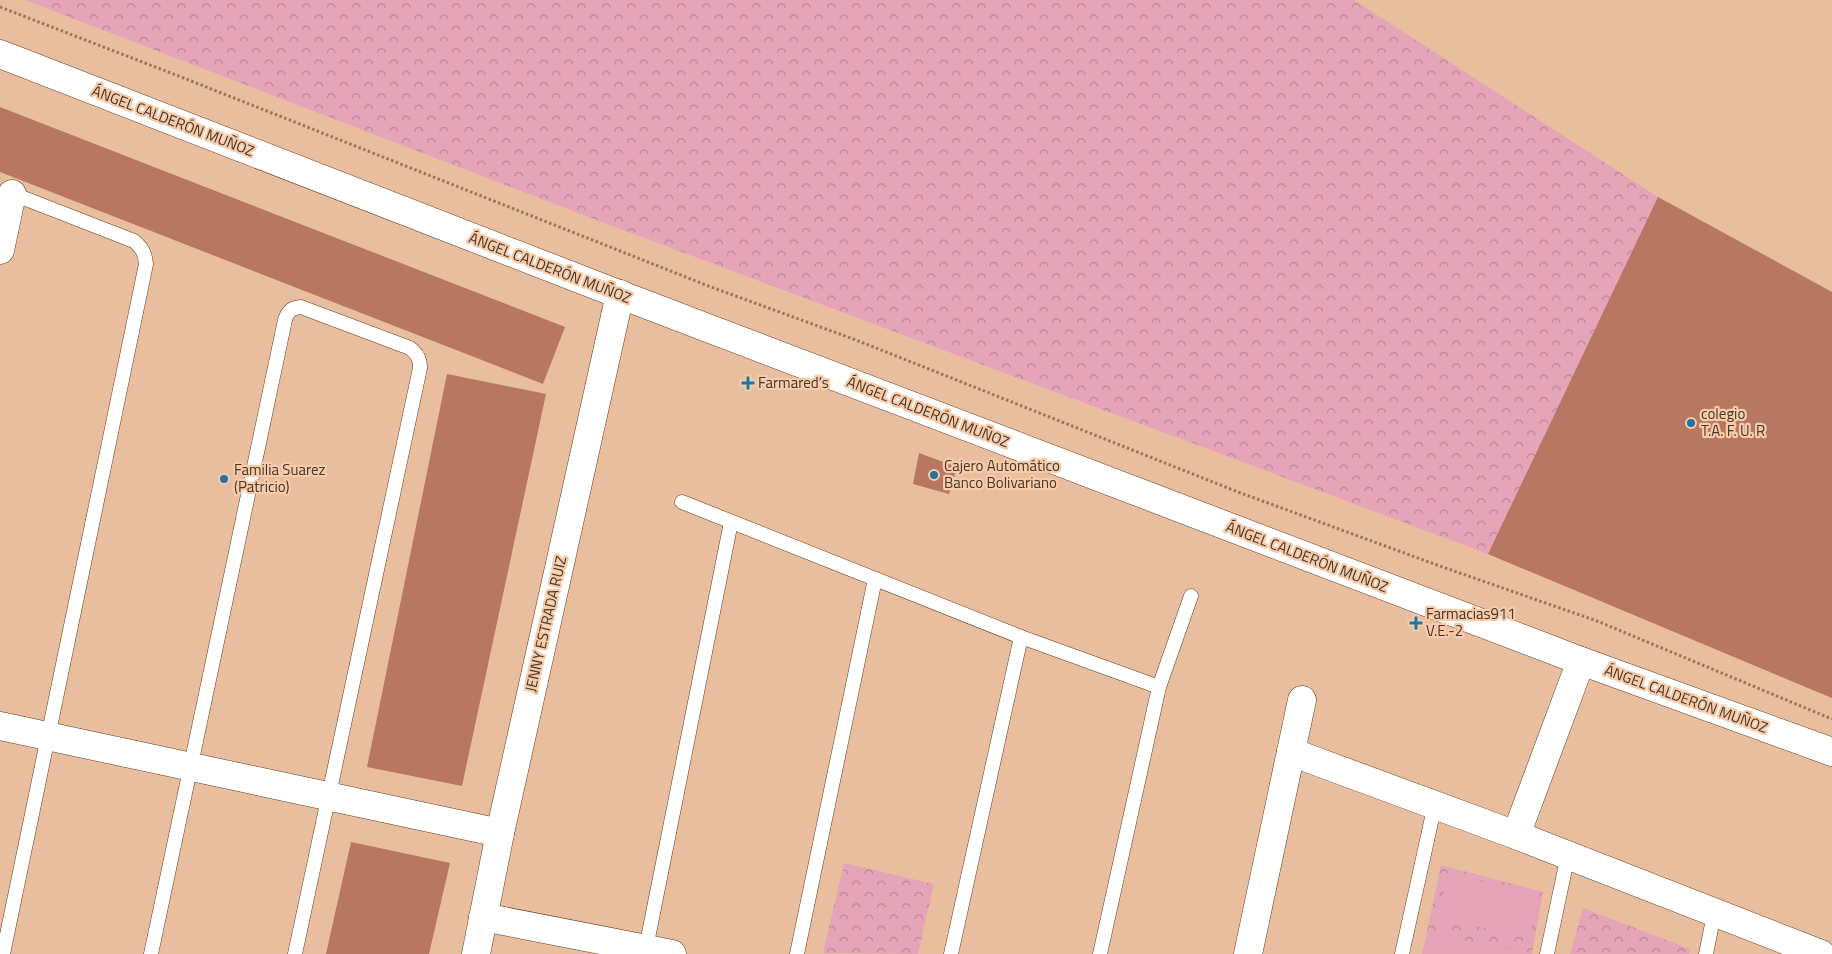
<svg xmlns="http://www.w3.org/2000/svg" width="1832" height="954" font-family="'Titillium Web',sans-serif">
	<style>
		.forest { fill: url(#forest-crowns) }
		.pitch { fill: #e6a4b9 }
		.building { fill: #b87762 }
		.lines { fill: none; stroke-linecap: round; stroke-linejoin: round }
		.lane-casing { stroke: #613e21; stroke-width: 15 }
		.street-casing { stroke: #613e21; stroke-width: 29 }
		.path { stroke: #967862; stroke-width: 3; stroke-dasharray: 2.5 2.5; stroke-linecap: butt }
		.lane { stroke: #fff; stroke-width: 14 }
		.street { stroke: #fff; stroke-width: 28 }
		.poi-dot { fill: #1e74a4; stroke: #f6cbaa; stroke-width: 2 }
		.labels { text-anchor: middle; stroke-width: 4.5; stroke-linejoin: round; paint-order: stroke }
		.street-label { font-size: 15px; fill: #473629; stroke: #f6cbaa }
		.poi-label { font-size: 15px; fill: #473629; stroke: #f6cbaa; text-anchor: start }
	</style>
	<defs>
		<pattern id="forest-crowns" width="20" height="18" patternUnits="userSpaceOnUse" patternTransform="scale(1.25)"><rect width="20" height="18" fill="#e6a4b9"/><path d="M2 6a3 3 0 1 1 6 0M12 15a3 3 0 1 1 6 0" fill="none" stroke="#bc8696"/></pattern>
	</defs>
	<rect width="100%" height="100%" fill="#e8be9e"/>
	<g class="forest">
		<path d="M25,0H1354L1658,197L1832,292V698L1488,554L591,218Z"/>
		<path d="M844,863L934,884L918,954L823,953Z"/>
		<path d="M1441,865L1543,892L1532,954H1422Z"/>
		<path d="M1583,908L1690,949L1689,954H1570Z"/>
	</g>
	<g class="pitch">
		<path d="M1447,873L1538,895L1530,938L1439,918Z"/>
		<path d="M1429,933L1529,953V954H1424Z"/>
	</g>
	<g class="building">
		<path d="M0,107L565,327L543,384L0,172Z"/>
		<path d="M1658,197L1832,292V698L1488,554Z"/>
		<path d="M447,374L546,394L462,786L367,767Z"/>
		<path d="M919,453L957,467L949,494L913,484Z"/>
		<path d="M351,842L450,863L429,954H326Z"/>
	</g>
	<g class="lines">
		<g class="lane-casing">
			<g id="lane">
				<path d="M682,502L1021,637L1159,687"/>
				<path d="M645,953L731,522"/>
				<path d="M3,954L146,264C145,253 142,248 134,241L8,192"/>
				<path d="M151,954L285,320C288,311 291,308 301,307L410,348C417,354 420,358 420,368L295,954"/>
				<path d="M797,954L875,579"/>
				<path d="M951,954L1021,637"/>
				<path d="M1100,954L1159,687L1191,596"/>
				<path d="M1402,954L1435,804"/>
				<path d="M1547,954L1568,855"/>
				<path d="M1706,954L1714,914"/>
			</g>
		</g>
		<g class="street-casing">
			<g id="street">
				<path d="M0,54L608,290L1581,661L1832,752"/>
				<path d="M0,250L12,194"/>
				<path d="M0,726L500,833"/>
				<path d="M1291,752L1516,835L1821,954"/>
				<path d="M1516,835L1581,661"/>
				<path d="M483,917L672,954"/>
				<path d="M476,954L500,833L620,294"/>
				<path d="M1248,954L1302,700"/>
			</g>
		</g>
		<path class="path" d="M0,7L176,75L711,287L856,340L1238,492L1437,565L1597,621L1832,719"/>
		<use href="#lane" class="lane"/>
		<use href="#street" class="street"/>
	</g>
	<g class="poi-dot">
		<path d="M745.5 375.5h5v5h5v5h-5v5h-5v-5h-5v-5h5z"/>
		<circle cx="1691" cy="423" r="5"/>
		<circle cx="934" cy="475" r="5"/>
		<circle cx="224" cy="479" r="5"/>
		<path d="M1413.5 615.5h5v5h5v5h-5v5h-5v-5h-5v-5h5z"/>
	</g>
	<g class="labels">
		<g class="street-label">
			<text transform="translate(173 121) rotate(21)" y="5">ÁNGEL CALDERÓN MUÑOZ</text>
			<text transform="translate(550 268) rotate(21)" y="5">ÁNGEL CALDERÓN MUÑOZ</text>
			<text transform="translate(928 412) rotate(21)" y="5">ÁNGEL CALDERÓN MUÑOZ</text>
			<text transform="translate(1307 557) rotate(21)" y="5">ÁNGEL CALDERÓN MUÑOZ</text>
			<text transform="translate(546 624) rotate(-77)" y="5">JENNY ESTRADA RUIZ</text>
			<text transform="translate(1686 699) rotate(20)" y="5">ÁNGEL CALDERÓN MUÑOZ</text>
		</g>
		<g class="poi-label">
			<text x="758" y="388">Farmared’s</text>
			<text x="1701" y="419">colegio<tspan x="1701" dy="17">T.A. F. U. R</tspan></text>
			<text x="944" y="471">Cajero Automático<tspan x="944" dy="17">Banco Bolivariano</tspan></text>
			<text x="234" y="475">Familia Suarez<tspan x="234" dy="17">(Patricio)</tspan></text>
			<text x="1426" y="619">Farmacias911<tspan x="1426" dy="17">V.E.-2</tspan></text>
		</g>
	</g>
</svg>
